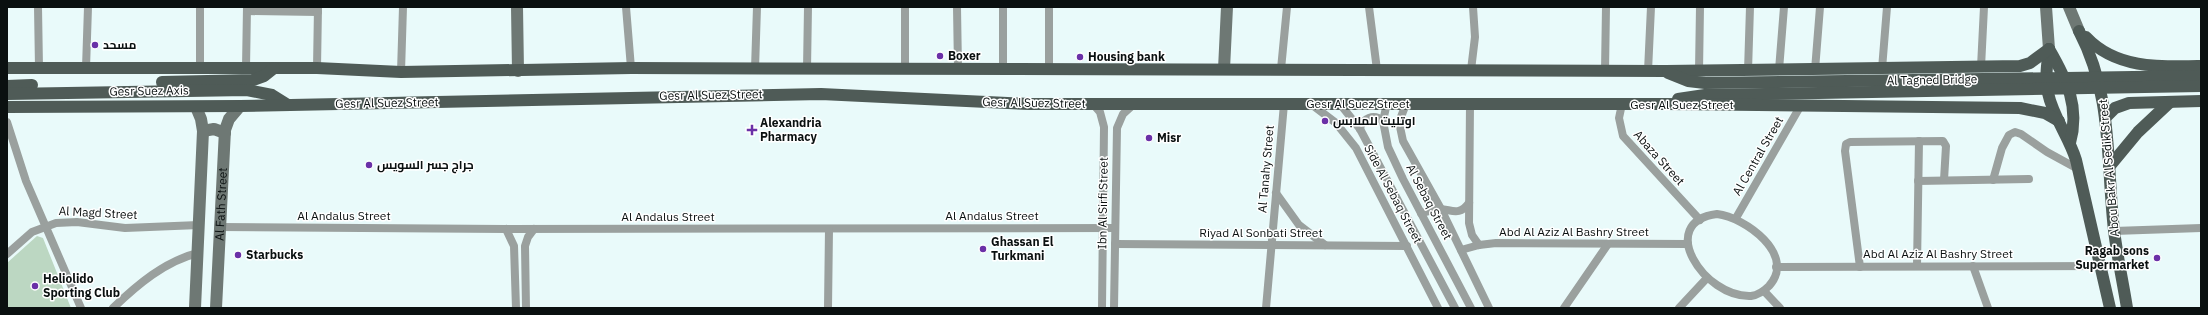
<svg xmlns="http://www.w3.org/2000/svg" width="2208" height="315" font-family="'IBM Plex Sans',Cairo,sans-serif">
	<style>
		.green { fill: #bcd7c2 }
		.lines { fill: none; stroke-linecap: round; stroke-linejoin: round }
		.street { stroke: #9aa09e; stroke-width: 8 }
		.secondary { stroke: #6e7874; stroke-width: 12 }
		.primary { stroke: #4f5b57; stroke-width: 12 }
		.poi-dot { fill: #6a30a7; stroke: #fff; stroke-width: 1.5 }
		.labels { text-anchor: middle; stroke-width: 3; stroke-linejoin: round; paint-order: stroke }
		.poi-label { font-size: 12px; font-weight: bold; fill: #0a1010; stroke: #fff; text-anchor: start }
		.street-label { font-size: 12px; fill: #0a1010; stroke: #fff }
	</style>
	<rect width="100%" height="100%" fill="#e9fafa"/>
	<path class="green" d="M37,236L43,238L71,308H7V263Z"/>
	<g class="lines">
		<g class="street">
			<path d="M38,7L39,68"/>
			<path d="M626,7L631,68"/>
			<path d="M905,7V69"/>
			<path d="M957,7L958,69"/>
			<path d="M1369,7L1377,70"/>
			<path d="M247,11L318,12"/>
			<path d="M1981,67L1984,7"/>
			<path d="M86,68L88,7"/>
			<path d="M200,68V7"/>
			<path d="M246,68L247,7"/>
			<path d="M317,68L318,7"/>
			<path d="M755,69L757,7"/>
			<path d="M807,69L808,7"/>
			<path d="M1003,69V7"/>
			<path d="M1049,69V7"/>
			<path d="M1281,69L1287,7"/>
			<path d="M1882,69L1887,7"/>
			<path d="M1471,70L1475,37L1473,7"/>
			<path d="M1779,70L1784,7"/>
			<path d="M1815,70L1820,7"/>
			<path d="M1605,71L1606,7"/>
			<path d="M1648,71L1651,7"/>
			<path d="M1699,71L1700,7"/>
			<path d="M1748,71L1750,7"/>
			<path d="M401,72L403,7"/>
			<path d="M1387,103L1383,121L1388,147L1403,179L1471,308"/>
			<path d="M1093,104L1100,112L1104,127L1102,308"/>
			<path d="M1311,104L1336,123L1356,148L1438,308"/>
			<path d="M1340,104L1360,129L1455,308"/>
			<path d="M1406,104L1399,122L1403,141L1441,209L1489,308"/>
			<path d="M1470,104L1469,223L1472,235L1479,245"/>
			<path d="M1622,104L1619,118L1623,136L1700,220"/>
			<path d="M7,122L26,181L81,308"/>
			<path d="M1360,129C1362,118 1374,113 1383,121"/>
			<path d="M1993,180L2002,148L2009,135L2015,132L2021,134L2047,152L2078,169"/>
			<path d="M1918,181L2029,179"/>
			<path d="M1276,193L1299,225L1325,245"/>
			<path d="M1421,213C1427,212 1435,209 1440,209C1453,210 1459,216 1469,203"/>
			<path d="M1717,214C1745,217 1797,255 1769,286C1764,291 1758,295 1751,296C1704,298 1655,222 1717,214Z"/>
			<path d="M1736,218L1801,105"/>
			<path d="M220,227L506,229L1115,228"/>
			<path d="M506,229L514,246L516,308"/>
			<path d="M2114,231L2201,228"/>
			<path d="M1115,244L1407,246"/>
			<path d="M1461,250L1479,245L1496,243L1688,244"/>
			<path d="M7,254L32,232L56,223L77,222L125,228L199,225"/>
			<path d="M1917,266L1919,141"/>
			<path d="M1973,266L1988,308"/>
			<path d="M1776,267L2100,266"/>
			<path d="M1860,267L1845,151L1846,144L1850,142L1943,141L1946,146L1944,180"/>
			<path d="M1764,291L1780,308"/>
			<path d="M113,308C137,285 165,261 198,253"/>
			<path d="M526,308L525,246L528,237L534,229"/>
			<path d="M828,308L829,229"/>
			<path d="M1114,308L1117,128L1123,114L1134,104"/>
			<path d="M1266,308L1284,104"/>
			<path d="M1564,308L1608,244"/>
			<path d="M1679,308L1707,278"/>
		</g>
		<g class="secondary">
			<path d="M517,7L518,71"/>
			<path d="M2046,7L2049,49"/>
			<path d="M2069,7L2079,31"/>
			<path d="M1224,69L1227,7"/>
			<path d="M203,131L214,129L225,133"/>
			<path d="M195,308L203,131L201,119L196,107"/>
			<path id="s1" d="M216,308L225,130L229,119L240,106"/>
		</g>
		<g class="primary">
			<path d="M2079,31C2113,96 2106,159 2114,230C2117,256 2123,282 2127,308"/>
			<path d="M2086,37C2116,69 2160,67 2201,66"/>
			<path d="M2049,49C2047,64 2045,79 2048,93C2053,117 2069,137 2076,160L2110,308"/>
			<path d="M2049,49C2067,80 2080,107 2070,143"/>
			<path d="M7,68H317L401,72L631,68L1666,71L2020,66L2030,63L2049,49"/>
			<path d="M1668,73L1688,81L1705,83L2201,76"/>
			<path d="M162,82L253,80L264,76L274,68"/>
			<path d="M7,86L32,85"/>
			<path d="M7,94L247,90L272,95L288,105"/>
			<path d="M1678,99L1705,95L2201,86"/>
			<path d="M7,107L240,106L821,94L1029,104H1666L2020,108L2045,113L2059,121"/>
			<path d="M2105,118L2115,108L2129,103L2201,101"/>
			<path d="M2109,167L2138,132L2170,102"/>
		</g>
	</g>
	<g class="poi-dot">
		<circle cx="95" cy="45" r="4"/>
		<circle cx="940" cy="56" r="4"/>
		<circle cx="1080" cy="57" r="4"/>
		<circle cx="1325" cy="121" r="4"/>
		<path d="M750 124h4v4h4v4h-4v4h-4v-4h-4v-4h4z"/>
		<circle cx="1149" cy="138" r="4"/>
		<circle cx="369" cy="165" r="4"/>
		<circle cx="983" cy="249" r="4"/>
		<circle cx="238" cy="255" r="4"/>
		<circle cx="2157" cy="258" r="4"/>
		<circle cx="35" cy="286" r="4"/>
	</g>
	<g class="labels">
		<g class="poi-label">
			<text x="103" y="49">مسحد</text>
			<text x="948" y="60">Boxer</text>
			<text x="1088" y="61">Housing bank</text>
			<text x="1333" y="125">اوتليت للملابس</text>
			<text x="760" y="127">Alexandria<tspan x="760" dy="14">Pharmacy</tspan></text>
			<text x="1157" y="142">Misr</text>
			<text x="377" y="169">جراج جسر السويس</text>
			<text x="991" y="246">Ghassan El<tspan x="991" dy="14">Turkmani</tspan></text>
			<text x="2149" y="255" text-anchor="end">Ragab sons<tspan x="2149" dy="14">Supermarket</tspan></text>
			<text x="246" y="259">Starbucks</text>
			<text x="43" y="283">Heliolido<tspan x="43" dy="14">Sporting Club</tspan></text>
		</g>
		<g class="street-label">
			<text transform="translate(1932 80) rotate(-1)" y="4">Al Tagned Bridge</text>
			<text transform="translate(149 91) rotate(-1)" y="4">Gesr Suez Axis</text>
			<text transform="translate(711 95) rotate(-1)" y="4">Gesr Al Suez Street</text>
			<text transform="translate(387 103) rotate(-1)" y="4">Gesr Al Suez Street</text>
			<text transform="translate(1034 103) rotate(1)" y="4">Gesr Al Suez Street</text>
			<text x="1358" y="108">Gesr Al Suez Street</text>
			<text x="1682" y="109">Gesr Al Suez Street</text>
			<text transform="translate(1758 156) rotate(-60)" y="4">Al Central Street</text>
			<text transform="translate(1659 158) rotate(48)" y="4">Abaza Street</text>
			<text transform="translate(2109 168) rotate(-95)" y="4">Abou Bakr Al Sedik Street</text>
			<text transform="translate(1266 169) rotate(-85)" y="4">Al Tanahy Street</text>
			<text transform="translate(1393 194) rotate(62)" y="4">Side Al Sebaq Street</text>
			<text transform="translate(1429 202) rotate(62)" y="4">Al Sebaq Street</text>
			<text transform="translate(1103 203) rotate(-89)" y="4">Ibn Al Sirfi Street</text>
			<text dy="4" stroke="none"><textPath href="#s1" startOffset="104">Al Fath Street</textPath></text>
			<text transform="translate(98 213) rotate(3)" y="4">Al Magd Street</text>
			<text x="344" y="220">Al Andalus Street</text>
			<text x="992" y="220">Al Andalus Street</text>
			<text x="668" y="221">Al Andalus Street</text>
			<text x="1574" y="236">Abd Al Aziz Al Bashry Street</text>
			<text x="1261" y="237">Riyad Al Sonbati Street</text>
			<text x="1938" y="258">Abd Al Aziz Al Bashry Street</text>
		</g>
	</g>
	<rect width="2208" height="315" fill="none" stroke="#0a1010" stroke-width="16"/>
</svg>
